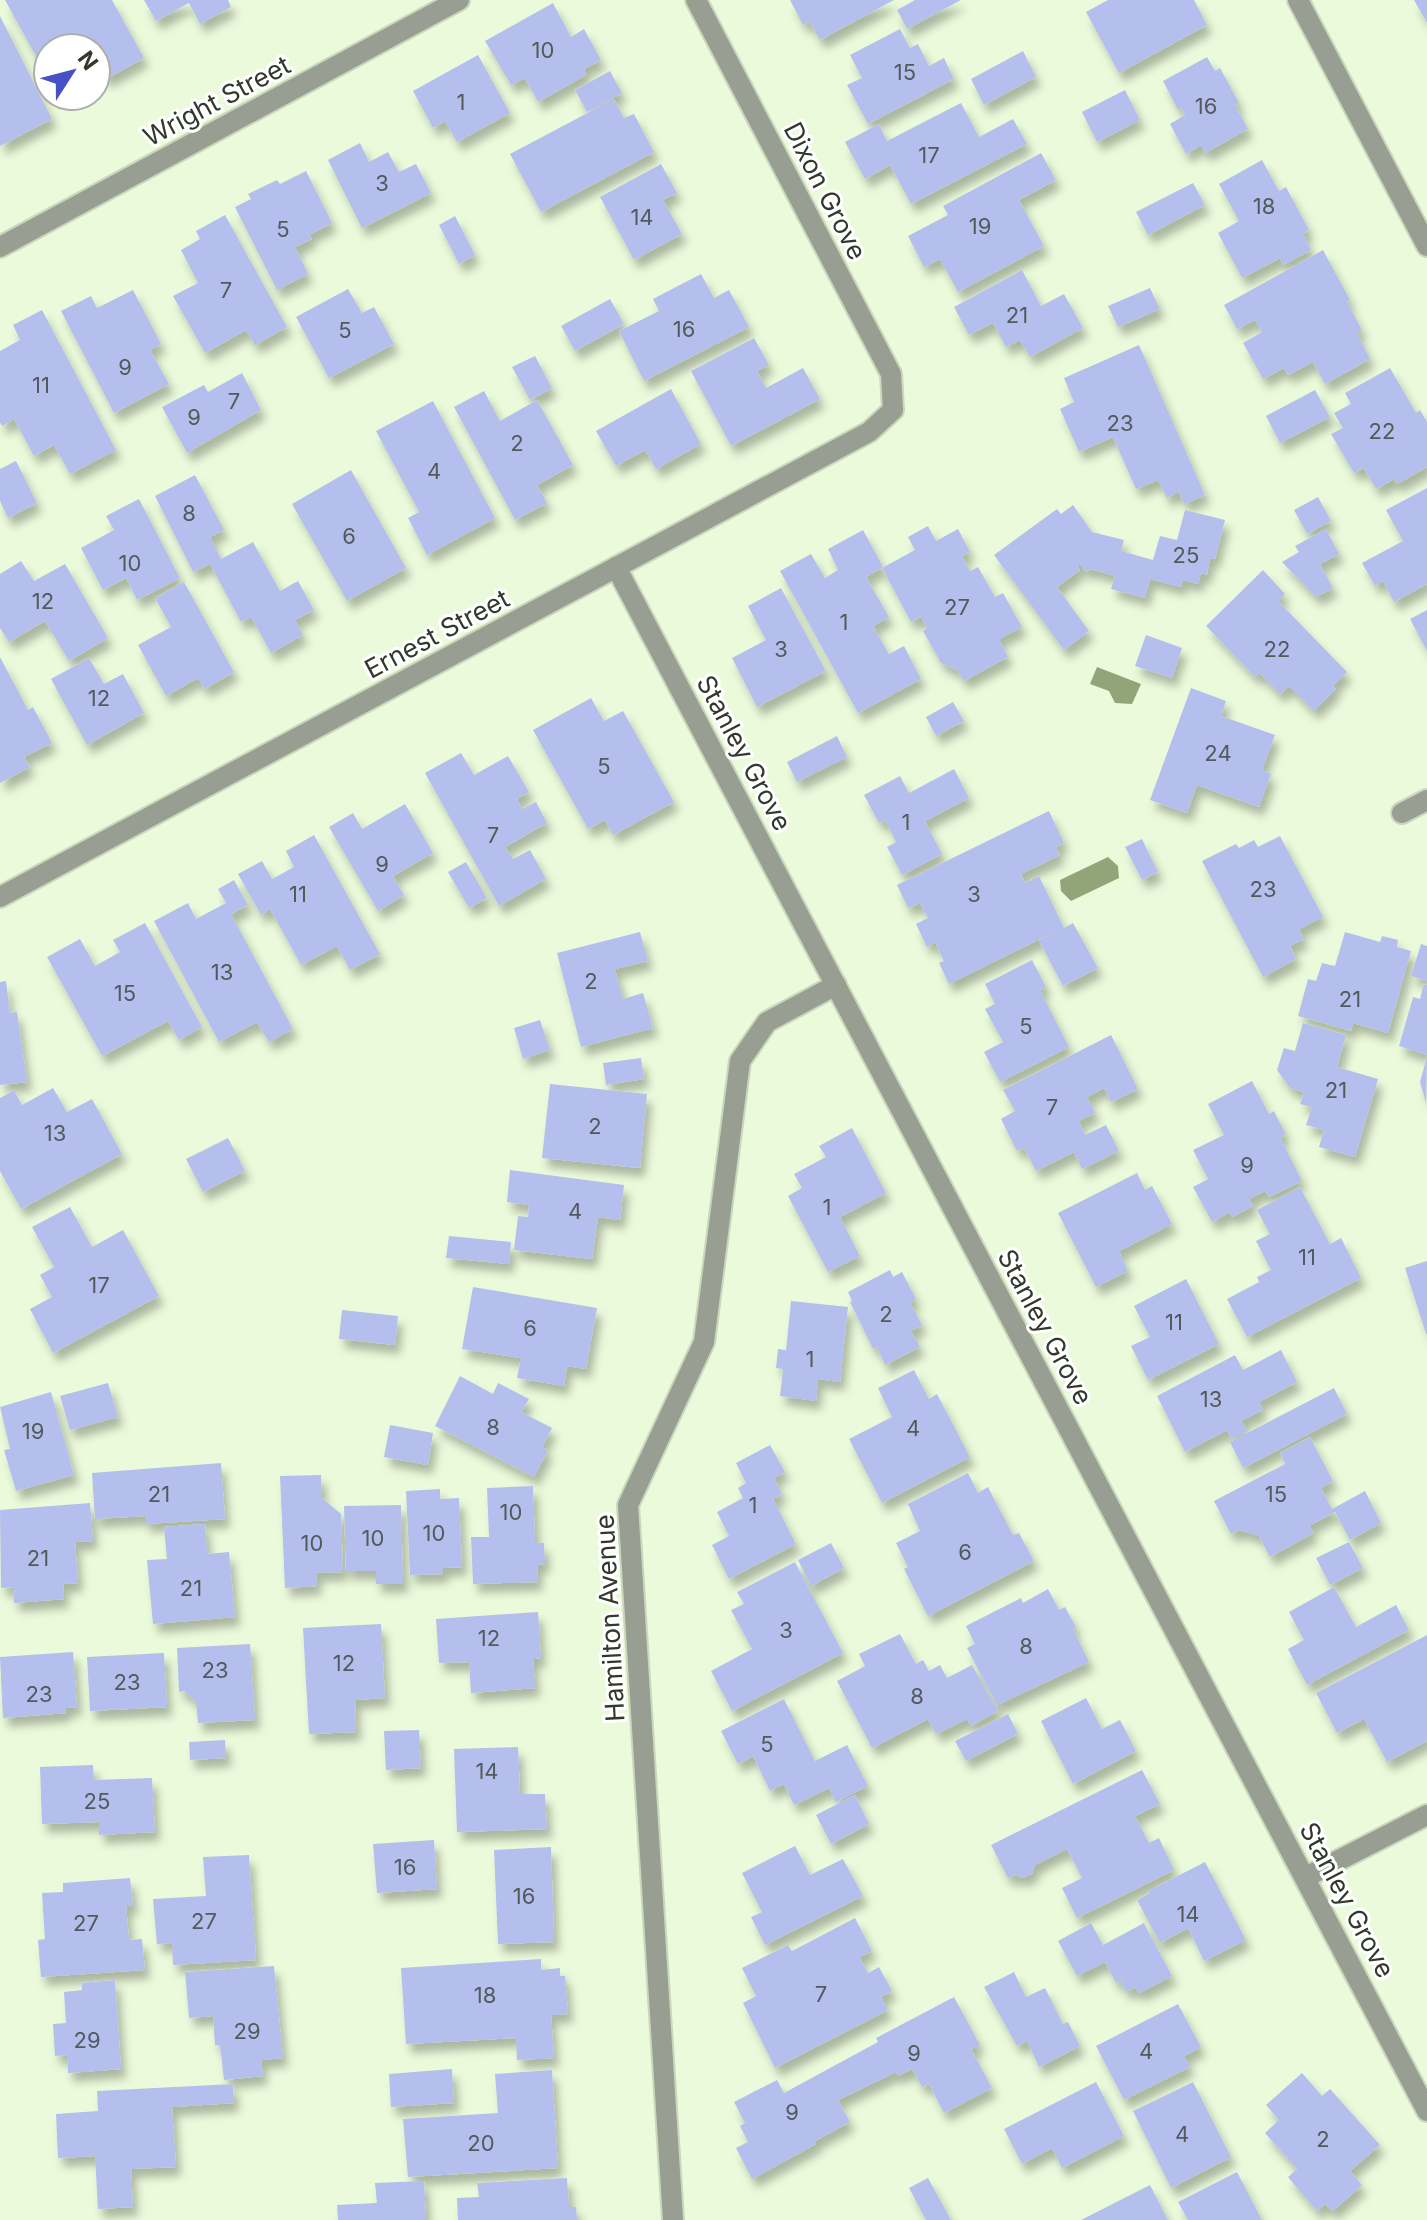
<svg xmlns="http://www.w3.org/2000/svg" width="1427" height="2220" font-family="Inter,sans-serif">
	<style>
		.water { fill: #91a579 }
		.building { fill: #b4bfed; filter: url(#shadow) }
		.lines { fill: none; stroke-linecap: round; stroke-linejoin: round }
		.minor-casing { stroke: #cad7bc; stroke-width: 24 }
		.minor { stroke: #989e92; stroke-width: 20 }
		.labels { text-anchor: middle; stroke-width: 6; stroke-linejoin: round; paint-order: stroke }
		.number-label { font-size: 22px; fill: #525a5c }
		.street-label { font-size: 26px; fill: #32382c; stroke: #fff }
	</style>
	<defs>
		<filter id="shadow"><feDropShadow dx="5" dy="9" stdDeviation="4" flood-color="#0004"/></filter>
	</defs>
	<rect width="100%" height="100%" fill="#ebfadb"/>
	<g class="water">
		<path d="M1097,667L1141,684L1132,704L1115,703L1109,691L1090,684Z"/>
		<path d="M1108,857L1118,866L1119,878L1071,901L1061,891L1060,880Z"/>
	</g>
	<g class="building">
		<path d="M5,0H112L144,58L106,79L96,61V48H48V78Z"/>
		<path d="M144,0H228L231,7L200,24L189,3L156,21Z"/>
		<path d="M790,0H894L820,40L809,21L803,25Z"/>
		<path d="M915,0H961L907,29L897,10Z"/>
		<path d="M1108,0H1194L1207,25L1119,73L1086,12Z"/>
		<path d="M1414,0H1427V23Z"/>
		<path d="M553,3L571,37L584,29L601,60L584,69L586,75L538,102L525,78L511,85L485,41Z"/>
		<path d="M0,16L52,119L0,146Z"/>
		<path d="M900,29L910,48L918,44L929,66L944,58L954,79L868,124L847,85L862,78L850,55Z"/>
		<path d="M1023,51L1036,77L984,105L971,79Z"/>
		<path d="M478,55L510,113L457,142L445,121L433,128L413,91Z"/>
		<path d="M1207,57L1215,71L1220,68L1239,103L1235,105L1248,129L1205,153L1201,145L1186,154L1170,124L1185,115L1182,108L1178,110L1163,81Z"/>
		<path d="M610,71L622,93L587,112L575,90Z"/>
		<path d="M1125,90L1140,120L1097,142L1082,112Z"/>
		<path d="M614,99L624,118L634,114L654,152L541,212L510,154Z"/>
		<path d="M961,103L979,137L1013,119L1027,144L911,204L890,165L865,179L845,142L879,124L887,141Z"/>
		<path d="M360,143L369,162L388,152L399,172L416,164L431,193L362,228L328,160Z"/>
		<path d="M1041,153L1056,180L1019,200L1044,246L958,292L940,259L924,267L908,236L948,215L943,206Z"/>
		<path d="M1262,160L1279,191L1286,187L1309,230L1303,234L1311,250L1283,265L1280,258L1242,278L1218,233L1239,221L1219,184Z"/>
		<path d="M661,164L677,193L663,200L682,234L634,260L600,197Z"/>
		<path d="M306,171L332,223L309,235L312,239L295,247L308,274L277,290L235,207L251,199L248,194L277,180L280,184Z"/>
		<path d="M1193,183L1205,205L1148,235L1136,212Z"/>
		<path d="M225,215L287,327L255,345L246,330L205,353L173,296L198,283L181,250L200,239L196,231Z"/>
		<path d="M455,216L475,255L459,264L439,225Z"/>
		<path d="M1323,250L1350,300L1347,302L1362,330L1357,333L1370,359L1325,384L1313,362L1288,375L1284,368L1263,379L1243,343L1262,332L1255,320L1237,329L1224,305Z"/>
		<path d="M1022,270L1041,306L1064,294L1083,328L1030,357L1020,340L1006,347L993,323L969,335L954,307Z"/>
		<path d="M701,274L714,298L729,290L749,327L644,381L619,331L659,311L653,299Z"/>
		<path d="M1150,288L1160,309L1118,327L1108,306Z"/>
		<path d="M348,289L362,313L374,307L394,344L329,378L296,317Z"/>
		<path d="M133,290L161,344L150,350L169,384L114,413L61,311L91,296L97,308Z"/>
		<path d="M610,299L624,324L575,351L561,326Z"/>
		<path d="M42,310L116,450L70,474L54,445L34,456L14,419L2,426L0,422V351L20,340L13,325Z"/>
		<path d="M754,338L769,365L757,371L766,388L803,368L820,399L731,446L691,371Z"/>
		<path d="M1139,345L1205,495L1184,504L1179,492L1167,498L1158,480L1136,489L1113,437L1079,452L1060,409L1074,402L1064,378Z"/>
		<path d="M535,356L552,388L530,400L512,367Z"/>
		<path d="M1390,368L1416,413L1420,410L1427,422V467L1397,484L1394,479L1376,489L1364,468L1354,473L1331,434L1343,428L1334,413L1351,404L1345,393Z"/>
		<path d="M242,373L261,410L187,453L162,407L204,385L208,392Z"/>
		<path d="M671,389L701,444L656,469L645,450L616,466L596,431Z"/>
		<path d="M1315,390L1330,417L1280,443L1266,416Z"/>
		<path d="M484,391L500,421L537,400L573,465L537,485L547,503L515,520L454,407Z"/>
		<path d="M433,401L495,518L427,555L408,518L419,512L376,431Z"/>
		<path d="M16,461L37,503L8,518L0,501V469Z"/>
		<path d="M351,470L406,568L347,601L292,504Z"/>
		<path d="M195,475L224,530L210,537L221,559L253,542L280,591L298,581L314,610L295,620L303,635L271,653L251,617L241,622L210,564L193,572L155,496Z"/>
		<path d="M1427,488V584L1394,602L1383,581L1375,586L1362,563L1403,541L1386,510Z"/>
		<path d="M1318,497L1331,521L1307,534L1294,510Z"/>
		<path d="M139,499L180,578L137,600L126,578L103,590L81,548L114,530L106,516Z"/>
		<path d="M1073,505L1092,532L1124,540L1121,551L1153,560L1160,536L1177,540L1185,510L1225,520L1215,559L1210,558L1207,575L1201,573L1198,584L1183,580L1181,587L1150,579L1145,598L1111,589L1115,576L1090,569L1086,572L1080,564L1077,566L1080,570L1057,587L1089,631L1064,650L994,555L1057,509L1061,514Z"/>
		<path d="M928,526L936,541L958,529L970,552L962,556L970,571L978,567L995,597L1003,593L1022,627L999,639L1008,657L964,681L957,670L941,663L923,631L927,628L921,617L911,622L882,568L915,550L908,537Z"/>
		<path d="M1326,529L1339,554L1320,564L1333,588L1316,597L1282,562L1299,552L1295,546Z"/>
		<path d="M863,530L883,567L866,577L889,617L873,626L889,654L904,646L921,679L858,713L780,571L811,554L825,578L838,570L828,549Z"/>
		<path d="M21,561L34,581L65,564L108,638L69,661L45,621L9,642L0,628V574Z"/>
		<path d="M1263,570L1285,594L1278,601L1347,672L1333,686L1336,689L1314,711L1289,686L1280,694L1259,673L1255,677L1206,626Z"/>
		<path d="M184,582L234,672L205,689L198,678L166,696L138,645L171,627L155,598Z"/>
		<path d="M781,588L826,671L757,707L732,658L766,640L748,606Z"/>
		<path d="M1427,610V651L1410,619Z"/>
		<path d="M1146,635L1182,648L1172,678L1135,666Z"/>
		<path d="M0,657L28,710L33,707L52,743L24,757L30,767L0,783Z"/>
		<path d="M89,658L104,684L123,674L144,713L87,745L51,679Z"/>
		<path d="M1191,688L1226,701L1221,716L1275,735L1262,770L1271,774L1259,807L1197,785L1187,813L1150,800Z"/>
		<path d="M591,698L604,721L623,711L674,802L613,835L605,820L588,829L533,730Z"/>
		<path d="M953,702L964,721L936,736L926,717Z"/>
		<path d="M837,736L847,757L797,782L787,762Z"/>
		<path d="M461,753L474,775L508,756L529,792L517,799L522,809L536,802L547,823L505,847L513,859L530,850L546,879L499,906L425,773Z"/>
		<path d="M954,769L969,798L925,821L942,854L902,875L887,847L896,842L885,820L879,823L864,795L900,776L909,793Z"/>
		<path d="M405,804L433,853L393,876L404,895L378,911L329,827L353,813L362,829Z"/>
		<path d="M1049,811L1064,843L1056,847L1060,855L1021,874L1025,883L1039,876L1064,928L1073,923L1098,968L1063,986L1039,941L1056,931L949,984L939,963L944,961L935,942L927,947L916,924L928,918L920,903L908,908L897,885Z"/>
		<path d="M314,835L380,954L350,970L337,946L301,965L270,909L261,915L238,874L262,861L272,879L294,867L286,851Z"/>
		<path d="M1280,836L1323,917L1299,929L1304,939L1290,946L1296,959L1263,977L1202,861L1236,844L1239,848L1254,840L1258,847Z"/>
		<path d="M1142,839L1158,872L1142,880L1125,847Z"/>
		<path d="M466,862L487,898L469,908L448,872Z"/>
		<path d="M234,880L248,905L231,914L293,1029L269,1042L257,1022L219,1042L154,921L188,903L196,919L226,903L218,889Z"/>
		<path d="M145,923L202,1027L179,1040L168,1021L102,1056L47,957L80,939L95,966L120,952L113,940Z"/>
		<path d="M640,932L648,961L615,969L623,999L643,993L653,1028L581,1047L557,953Z"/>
		<path d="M1345,932L1380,942L1382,936L1398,940L1397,947L1411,951L1388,1033L1353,1023L1351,1031L1298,1016L1308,979L1316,981L1322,963L1335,966Z"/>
		<path d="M1421,944L1427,946V981L1411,976Z"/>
		<path d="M1032,960L1046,987L1040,990L1069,1047L1000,1082L984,1052L1003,1042L985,1009L995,1004L985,984Z"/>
		<path d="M6,981L10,1013L17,1012L27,1082L0,1085V982Z"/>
		<path d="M1424,984L1427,985V1055L1399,1046L1413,997L1420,999Z"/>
		<path d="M540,1020L550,1050L523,1059L514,1028Z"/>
		<path d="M1303,1023L1346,1035L1337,1067L1378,1079L1355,1157L1319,1147L1324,1130L1306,1125L1312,1107L1300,1104L1304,1092L1290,1088L1277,1070L1284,1048L1295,1051Z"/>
		<path d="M1111,1035L1138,1089L1111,1102L1104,1088L1087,1097L1095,1113L1079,1121L1085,1135L1106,1125L1119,1151L1082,1169L1074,1152L1036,1171L1024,1148L1017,1151L1001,1119L1015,1111L1003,1090Z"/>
		<path d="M641,1058L644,1079L606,1085L603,1063Z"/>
		<path d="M1426,1060H1427L1426,1103L1420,1082Z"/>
		<path d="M1252,1081L1269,1114L1274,1111L1286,1135L1280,1137L1302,1181L1269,1197L1265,1191L1249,1199L1253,1206L1232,1217L1230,1212L1212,1222L1193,1187L1208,1179L1193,1150L1224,1135L1208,1104Z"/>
		<path d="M550,1084L647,1094L640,1168L542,1158Z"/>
		<path d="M53,1088L67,1112L92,1099L122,1154L21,1209L0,1171V1098L14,1090L22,1105Z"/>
		<path d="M852,1128L886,1193L840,1217L860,1256L828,1272L788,1196L802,1188L794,1174L826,1157L819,1146Z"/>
		<path d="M228,1138L245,1171L203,1192L186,1159Z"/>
		<path d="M510,1170L624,1185L620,1220L598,1217L592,1259L514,1250L518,1216L528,1217L529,1205L507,1202Z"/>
		<path d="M1137,1173L1145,1190L1152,1186L1172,1224L1119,1251L1128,1271L1096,1287L1058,1213Z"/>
		<path d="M1300,1187L1330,1244L1341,1238L1361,1278L1247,1337L1227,1299L1259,1282L1257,1277L1271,1270L1256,1241L1270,1234L1257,1210Z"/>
		<path d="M70,1207L92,1247L123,1230L159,1296L53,1353L30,1309L52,1297L40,1275L54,1267L32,1227Z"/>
		<path d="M449,1236L511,1242L509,1264L446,1258Z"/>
		<path d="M1427,1261V1334H1426L1405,1268Z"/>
		<path d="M890,1270L893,1277L902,1272L916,1299L910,1302L922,1325L911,1331L920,1347L885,1365L877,1347L873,1349L850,1302L852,1301L848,1292Z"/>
		<path d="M1186,1279L1219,1344L1148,1380L1131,1346L1150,1337L1134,1306Z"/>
		<path d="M473,1287L597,1308L586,1369L567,1366L564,1386L517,1378L521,1358L462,1349Z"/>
		<path d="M791,1301L848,1307L840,1382L818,1379L816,1401L780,1396L783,1369L776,1368L778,1349L786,1350Z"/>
		<path d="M342,1310L398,1316L395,1345L339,1339Z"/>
		<path d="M1281,1350L1297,1382L1259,1402L1263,1410L1241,1421L1247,1431L1231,1439L1227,1430L1185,1452L1157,1396L1235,1355L1243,1370Z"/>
		<path d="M914,1370L929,1399L937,1394L970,1457L882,1503L849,1439L892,1417L878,1388Z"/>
		<path d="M460,1376L493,1394L498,1383L529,1399L521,1412L552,1428L542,1447L548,1450L534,1477L435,1426Z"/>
		<path d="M108,1383L118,1417L70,1430L60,1396Z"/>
		<path d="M1334,1388L1347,1414L1243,1468L1230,1442Z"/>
		<path d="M51,1392L74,1475L16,1491L4,1450L10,1449L0,1407Z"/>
		<path d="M390,1425L433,1433L428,1465L384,1457Z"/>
		<path d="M1310,1437L1333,1481L1321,1488L1332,1509L1365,1491L1381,1523L1350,1540L1335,1512L1309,1526L1314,1533L1270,1557L1259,1536L1239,1530L1231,1534L1214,1501L1285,1464L1280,1453Z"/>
		<path d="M770,1445L785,1472L774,1478L782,1494L773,1499L796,1544L729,1579L712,1545L729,1536L717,1512L743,1498L738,1488L746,1483L736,1463Z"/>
		<path d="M221,1463L225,1519L145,1524V1516L95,1519L92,1473Z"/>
		<path d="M968,1473L978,1493L988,1487L1013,1535L1019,1533L1034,1561L928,1616L904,1569L908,1567L896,1543L920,1531L908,1504Z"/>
		<path d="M321,1475L322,1498L341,1514L343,1572L316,1573L317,1586L285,1588L280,1476Z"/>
		<path d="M533,1486L535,1543H544L545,1564L537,1565L538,1582L473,1584L471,1537H489L487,1488Z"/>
		<path d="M440,1489V1499L459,1498L462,1567L443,1568V1574L410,1575L406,1491Z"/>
		<path d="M90,1503L93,1541L75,1542L78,1583L63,1584L64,1599L14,1603L13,1587L1,1588L0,1510Z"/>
		<path d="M401,1505L403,1584H376V1571H346L344,1506Z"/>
		<path d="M205,1524L207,1554L229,1552L235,1617L153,1624L147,1560L167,1559L164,1527Z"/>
		<path d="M1349,1542L1363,1568L1330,1585L1316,1558Z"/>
		<path d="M831,1543L844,1568L811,1586L798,1560Z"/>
		<path d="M795,1562L843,1653L732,1711L711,1671L752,1649L731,1610L744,1604L737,1592Z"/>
		<path d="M1334,1587L1356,1627L1396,1605L1409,1630L1307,1685L1288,1649L1304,1640L1289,1612Z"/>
		<path d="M1048,1589L1059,1610L1065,1607L1076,1627L1073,1629L1089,1662L997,1705L967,1648L975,1644L966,1626L1021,1598L1023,1603Z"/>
		<path d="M538,1612L541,1658L533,1659L535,1688L471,1693L469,1662L439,1663L436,1619Z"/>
		<path d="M381,1624L385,1698L355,1700L356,1732L309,1734L303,1628Z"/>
		<path d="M900,1634L916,1664L923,1660L929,1671L940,1665L947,1678L972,1665L998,1711L971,1726L967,1719L936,1734L928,1719L872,1748L837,1681L865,1666L859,1654Z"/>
		<path d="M1427,1635V1741L1387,1762L1364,1719L1337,1733L1316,1693Z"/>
		<path d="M250,1644L255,1720L198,1723L196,1702L185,1691L179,1692L177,1648Z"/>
		<path d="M73,1652L77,1707L65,1708L66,1713L3,1718L0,1657Z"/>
		<path d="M164,1653L167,1707L90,1711L87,1657Z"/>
		<path d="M1086,1698L1102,1729L1120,1720L1136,1751L1073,1784L1041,1721Z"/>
		<path d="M784,1699L815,1761L847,1745L868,1786L836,1802L829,1788L794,1805L784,1784L770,1791L753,1756L738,1764L721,1731Z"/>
		<path d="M1008,1714L1018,1734L966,1761L955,1741Z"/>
		<path d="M419,1730L421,1768L386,1770L384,1731Z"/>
		<path d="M225,1740L226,1758L190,1760L189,1742Z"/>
		<path d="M518,1747L520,1794H545L547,1829L457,1832L454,1749Z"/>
		<path d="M93,1765L94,1780L152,1778L155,1832L99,1835V1822L42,1824L40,1767Z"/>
		<path d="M1142,1770L1160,1804L1135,1816L1149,1843L1159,1838L1174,1870L1077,1918L1062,1888L1082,1878L1067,1849L1035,1865L1032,1874L1022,1878L1014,1875L1008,1878L991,1845Z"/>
		<path d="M855,1795L869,1824L831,1844L816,1815Z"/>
		<path d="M434,1840L437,1889L377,1893L373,1844Z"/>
		<path d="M795,1846L810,1875L843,1859L863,1896L765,1945L751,1917L762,1912L742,1873Z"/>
		<path d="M551,1847L554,1942L498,1944L494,1850Z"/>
		<path d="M249,1855L256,1960L173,1965L172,1943L157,1944L153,1899L206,1896L203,1857Z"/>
		<path d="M1205,1862L1246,1940L1204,1961L1188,1928L1160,1943L1137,1900L1150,1893L1148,1891Z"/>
		<path d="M130,1878L133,1906H126L129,1940L142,1939L145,1970L41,1977L38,1940L45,1939L42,1893L63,1892V1883Z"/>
		<path d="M855,1918L872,1951L859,1957L868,1973L879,1967L892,1991L881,1997L888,2010L775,2068L743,2003L756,1996L742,1968L788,1945L792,1951Z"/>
		<path d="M1091,1923L1103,1945L1144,1923L1172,1976L1139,1993L1135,1987L1126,1992L1120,1980L1116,1983L1105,1962L1077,1976L1058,1941Z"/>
		<path d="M541,1959V1970L560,1968V1976H565L568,2014L551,2015L554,2058L517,2060L516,2038L406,2044L401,1968Z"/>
		<path d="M274,1966L283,2058L261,2060L263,2076L224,2080L220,2045H215L213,2016L189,2018L185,1972Z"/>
		<path d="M1014,1972L1026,1997L1045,1988L1063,2024L1068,2022L1080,2046L1039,2067L1027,2041L1017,2046L984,1987Z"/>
		<path d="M115,1980L121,2069L68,2073L67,2055L55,2056L53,2024L66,2023L64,1992L82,1990V1983Z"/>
		<path d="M954,1997L980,2045L971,2049L992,2088L944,2113L929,2084L922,2087L912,2069L898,2076L896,2072L838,2100L850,2122L815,2141L816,2144L752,2179L736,2148L748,2142L740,2126L745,2123L734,2102L777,2080L784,2093L878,2042L876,2038Z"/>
		<path d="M1178,2004L1201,2047L1184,2056L1190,2067L1124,2100L1096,2046Z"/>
		<path d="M452,2069L454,2103L391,2107L389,2074Z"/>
		<path d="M552,2070L558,2168L408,2177L403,2119L498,2113L495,2074Z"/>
		<path d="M1302,2073L1322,2096L1330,2089L1380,2145L1350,2171L1362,2185L1333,2211L1325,2204L1317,2211L1288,2177L1297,2169L1265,2133L1279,2120L1266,2105Z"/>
		<path d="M1096,2082L1124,2136L1062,2168L1052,2148L1022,2164L1004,2129Z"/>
		<path d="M1193,2082L1231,2157L1171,2188L1133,2111Z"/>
		<path d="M233,2084L234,2103L172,2107L176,2167L131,2169L133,2207L98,2209L95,2156L58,2158L56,2114L98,2111L97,2091Z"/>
		<path d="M1237,2172L1262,2220H1188L1178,2202Z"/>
		<path d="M567,2178L569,2207H576L577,2220H458L457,2198L479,2197L477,2183Z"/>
		<path d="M928,2178L951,2220H926L909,2188Z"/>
		<path d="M424,2181L426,2220H338L337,2205L377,2203L375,2183Z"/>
		<path d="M1150,2185L1168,2220H1081Z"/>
	</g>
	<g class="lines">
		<g class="minor-casing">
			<g id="minor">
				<path d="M1298,0L1427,246"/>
				<path d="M0,247L459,0"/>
				<path d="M616,567L1427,2111"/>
				<path d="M1402,813L1427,800"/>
				<path d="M0,897L869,432L893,410L891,374L696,0"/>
				<path d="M1306,1877L1427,1815"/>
				<path d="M673,2220L628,1505L704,1342L740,1061L767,1022L836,985"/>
			</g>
		</g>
		<use href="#minor" class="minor"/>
	</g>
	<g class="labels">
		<g class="number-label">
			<text x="543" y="58">10</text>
			<text x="905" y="80">15</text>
			<text x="461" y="110">1</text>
			<text x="1206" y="114">16</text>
			<text x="929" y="163">17</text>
			<text x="382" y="191">3</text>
			<text x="1264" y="214">18</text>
			<text x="642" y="225">14</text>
			<text x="980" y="234">19</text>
			<text x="283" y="237">5</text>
			<text x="226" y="298">7</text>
			<text x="1017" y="323">21</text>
			<text x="684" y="337">16</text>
			<text x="345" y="338">5</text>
			<text x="125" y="375">9</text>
			<text x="41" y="393">11</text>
			<text x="234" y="409">7</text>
			<text x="194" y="425">9</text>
			<text x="1120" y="431">23</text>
			<text x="1382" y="439">22</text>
			<text x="517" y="451">2</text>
			<text x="434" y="479">4</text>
			<text x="189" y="521">8</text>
			<text x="349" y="544">6</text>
			<text x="1186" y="563">25</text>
			<text x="130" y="571">10</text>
			<text x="43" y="609">12</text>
			<text x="957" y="615">27</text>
			<text x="844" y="630">1</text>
			<text x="781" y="657">3</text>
			<text x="1277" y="657">22</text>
			<text x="99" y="706">12</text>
			<text x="1218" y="761">24</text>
			<text x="604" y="774">5</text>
			<text x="906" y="830">1</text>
			<text x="493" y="843">7</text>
			<text x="382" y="872">9</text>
			<text x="1263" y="897">23</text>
			<text x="298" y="902">11</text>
			<text x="974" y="902">3</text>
			<text x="222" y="980">13</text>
			<text x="591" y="989">2</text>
			<text x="125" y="1001">15</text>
			<text x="1350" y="1007">21</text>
			<text x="1026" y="1034">5</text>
			<text x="1336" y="1098">21</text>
			<text x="1052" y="1115">7</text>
			<text x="595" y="1134">2</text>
			<text x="55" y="1141">13</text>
			<text x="1247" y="1173">9</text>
			<text x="827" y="1215">1</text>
			<text x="575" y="1219">4</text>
			<text x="1307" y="1265">11</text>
			<text x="99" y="1293">17</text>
			<text x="886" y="1322">2</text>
			<text x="1174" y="1330">11</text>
			<text x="530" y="1336">6</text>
			<text x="810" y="1367">1</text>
			<text x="1211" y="1407">13</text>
			<text x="493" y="1435">8</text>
			<text x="913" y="1436">4</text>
			<text x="33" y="1439">19</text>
			<text x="159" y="1502">21</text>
			<text x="1276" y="1502">15</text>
			<text x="753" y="1513">1</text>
			<text x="511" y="1520">10</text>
			<text x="434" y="1541">10</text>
			<text x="373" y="1546">10</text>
			<text x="312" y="1551">10</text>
			<text x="965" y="1560">6</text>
			<text x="38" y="1566">21</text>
			<text x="191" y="1596">21</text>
			<text x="786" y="1638">3</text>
			<text x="489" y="1646">12</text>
			<text x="1026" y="1654">8</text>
			<text x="344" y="1671">12</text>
			<text x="215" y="1678">23</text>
			<text x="127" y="1690">23</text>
			<text x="39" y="1702">23</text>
			<text x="917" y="1704">8</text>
			<text x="767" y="1752">5</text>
			<text x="487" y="1779">14</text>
			<text x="97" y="1809">25</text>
			<text x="405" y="1875">16</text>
			<text x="524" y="1904">16</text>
			<text x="1188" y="1922">14</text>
			<text x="204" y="1929">27</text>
			<text x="86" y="1931">27</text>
			<text x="821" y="2002">7</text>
			<text x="485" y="2003">18</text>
			<text x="247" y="2039">29</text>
			<text x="87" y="2048">29</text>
			<text x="1146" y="2059">4</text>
			<text x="914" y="2061">9</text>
			<text x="792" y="2120">9</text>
			<text x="1182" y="2142">4</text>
			<text x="1323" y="2147">2</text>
			<text x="481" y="2151">20</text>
		</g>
		<g class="street-label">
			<text transform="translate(217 101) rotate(-28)" y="9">Wright Street</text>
			<text transform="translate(825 191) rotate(63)" y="9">Dixon Grove</text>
			<text transform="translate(437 634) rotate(-28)" y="9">Ernest Street</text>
			<text transform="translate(744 753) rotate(62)" y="9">Stanley Grove</text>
			<text transform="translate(1045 1327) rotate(62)" y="9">Stanley Grove</text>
			<text transform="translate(610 1618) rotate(-93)" y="9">Hamilton Avenue</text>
			<text transform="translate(1347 1900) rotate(62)" y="9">Stanley Grove</text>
		</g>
	</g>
	<g transform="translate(72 72) rotate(54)"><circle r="38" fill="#ffffff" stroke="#adafab" stroke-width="2"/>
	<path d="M0-6L14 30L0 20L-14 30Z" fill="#4750c5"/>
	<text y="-12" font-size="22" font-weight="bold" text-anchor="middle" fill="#32382c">N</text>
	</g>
</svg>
